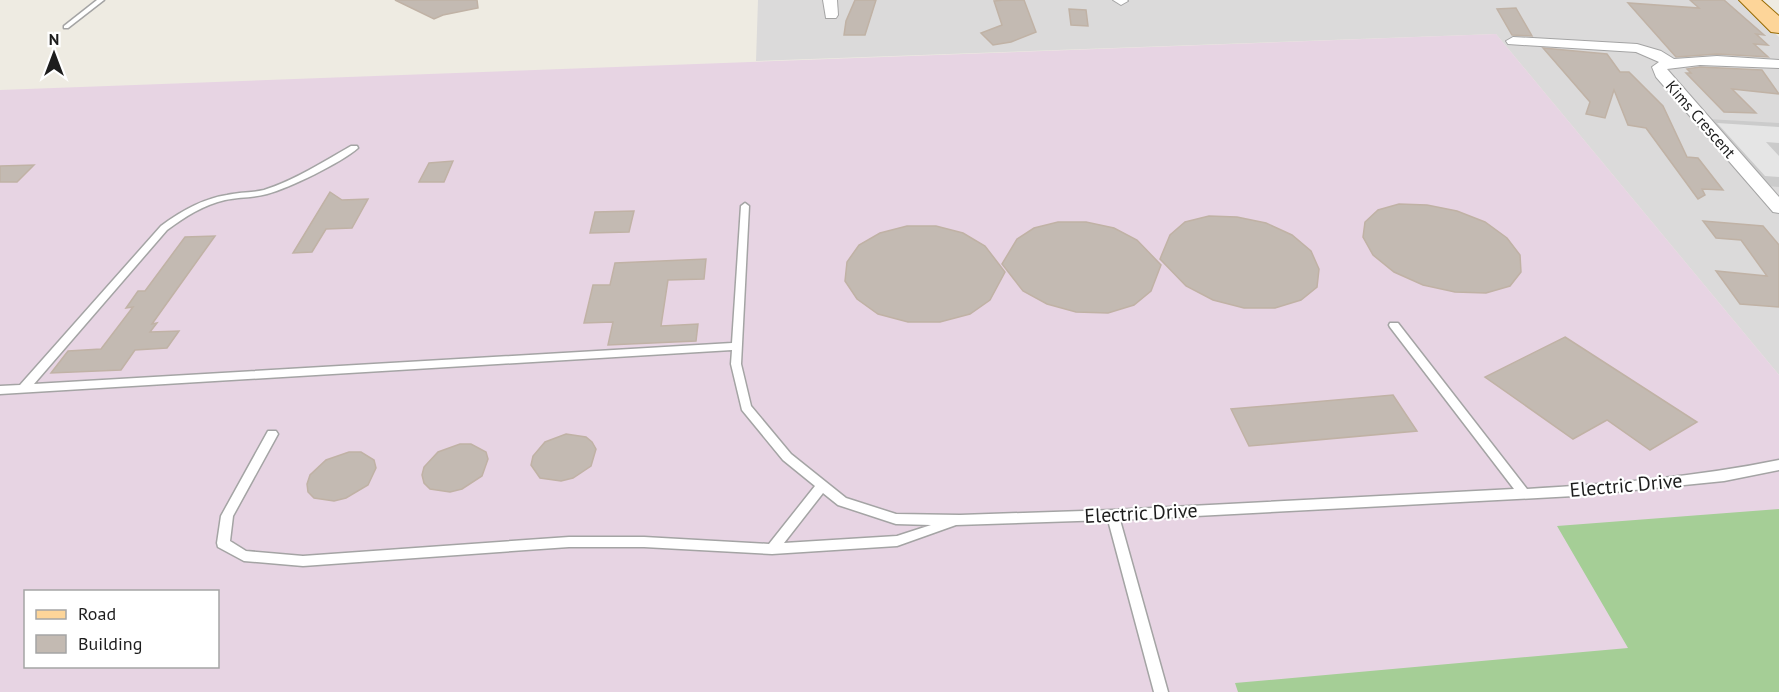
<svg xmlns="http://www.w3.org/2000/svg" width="1779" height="692" font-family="'PT Sans',sans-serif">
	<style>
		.residential { fill: #dbdada }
		.industrial { fill: #e7d4e3; fill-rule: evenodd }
		.religious { fill: #cbcbcb }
		.forest { fill: #a5ce96 }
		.parking { fill: #e5e5e5 }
		.building { fill: #c3bab2; stroke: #c0b2a5; stroke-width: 1.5 }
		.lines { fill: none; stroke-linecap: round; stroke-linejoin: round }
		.lane-casing { stroke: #a4a4a4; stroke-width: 3 }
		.street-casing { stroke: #a4a4a4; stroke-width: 2 }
		.primary-casing { stroke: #966900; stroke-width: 2 }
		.lane { fill: #fff; fill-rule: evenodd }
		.street { fill: #fff; fill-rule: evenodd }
		.primary { fill: #fdd599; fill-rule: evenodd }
		.labels { text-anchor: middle; stroke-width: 4.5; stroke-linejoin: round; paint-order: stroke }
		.far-street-label { font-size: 16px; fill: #1d1d1d; stroke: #fff }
		.street-label { font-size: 20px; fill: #1d1d1d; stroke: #fff }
	</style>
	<rect width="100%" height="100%" fill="#eeebe2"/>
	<path class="residential" d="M758,0H1738L1779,37V375L1496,34L756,61Z"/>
	<path class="industrial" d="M1496,34L1779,375V692H0V90ZM26,592H218V666H26Z"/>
	<path class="religious" d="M1707,119L1779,123V187L1767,186Z"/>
	<path class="forest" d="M1779,509V692H1238L1235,683L1628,648L1557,526Z"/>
	<path class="parking" d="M1717,123L1779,127V143L1766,142L1779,156V177L1765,176Z"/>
	<g class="building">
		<path d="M395,0H477L478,8L443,15L434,19Z"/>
		<path d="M855,0H876L865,35H844L846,21Z"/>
		<path d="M1004,0H1024L1036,32L1011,42L993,45L981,33L1002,25L994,1Z"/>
		<path d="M1690,0H1724L1764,35L1756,34L1768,45L1754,44L1768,57L1717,54L1676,57L1628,3L1699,8Z"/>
		<path d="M1516,8L1532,36L1512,35L1497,9Z"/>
		<path d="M1069,9L1086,10L1088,26L1071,25Z"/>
		<path d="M1543,48L1607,54L1620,72H1629L1663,106L1687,157L1698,158L1723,190L1702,189L1705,195L1698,199L1646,128L1628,125L1614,90L1605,118L1586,114L1590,102Z"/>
		<path d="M1700,67L1762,70L1779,94L1732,89L1756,113L1724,112L1686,73H1691L1687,69Z"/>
		<path d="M453,161L444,182H419L429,163Z"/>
		<path d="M34,165L17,182H0V166Z"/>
		<path d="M330,192L342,200L368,199L352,228L326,229L312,252L293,253Z"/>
		<path d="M1399,204L1427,205L1457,211L1485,222L1507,238L1520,255L1521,272L1510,286L1486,293L1455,292L1423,285L1394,272L1373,255L1363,237L1365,222L1378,210Z"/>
		<path d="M634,211L629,232L590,233L595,212Z"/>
		<path d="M1209,216L1237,217L1266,223L1292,235L1311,251L1319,269L1317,287L1301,300L1275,308H1244L1213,300L1186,286L1160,259L1170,235L1185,222Z"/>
		<path d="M1703,221L1763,226L1779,245V307L1740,304L1716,271L1767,276L1741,240L1716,238Z"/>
		<path d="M1058,222H1086L1114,228L1137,240L1161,265L1151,291L1134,305L1108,313L1076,312L1047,304L1023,291L1002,264L1017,239L1034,228Z"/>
		<path d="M907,226H936L963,233L985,246L1005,272L990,300L970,314L940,322H908L878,314L857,299L845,281L847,262L859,245L880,233Z"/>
		<path d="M215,236L152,324L157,323L150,332L179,331L167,348L135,350L121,370L51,373L68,351L101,349L133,307L126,308L138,291H145L185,237Z"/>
		<path d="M706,259L704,279L668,280L661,326L698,324L696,341L608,345L613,322L584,323L593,285H610L615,263Z"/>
		<path d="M1565,337L1697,422L1650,450L1607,420L1573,439L1485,377Z"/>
		<path d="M1393,395L1417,431L1249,446L1231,409Z"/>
		<path d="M566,434L586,437L592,442L596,449L591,466L573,478L561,481L540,478L531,465L533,456L545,442Z"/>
		<path d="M460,444H471L486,452L488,459L482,476L462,489L450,492L430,489L424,483L422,475L424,467L438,452Z"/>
		<path d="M349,452H361L374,460L376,468L368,485L346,498L334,501L314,498L308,492L307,484L310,475L326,460Z"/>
	</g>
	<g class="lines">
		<g class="lane-casing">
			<g id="lane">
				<path d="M97,0H104L68,28H64V26Z"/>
				<path d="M351,146H357L358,148C341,163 289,188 267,194C253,198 239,197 225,200C203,205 185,217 167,230L34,384L732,343L741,206L745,203L749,206L741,364L751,406L791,454L846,498L896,514L960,515L1113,510L1514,489L1390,327L1389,325L1390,323H1398L1527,489C1611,484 1696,477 1779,460V470L1724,481L1574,496L1120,520L1168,692H1154L1108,520L956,525L897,546L772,554L644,547H569L303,566L244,561L218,547L217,543L221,516L268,431H276L278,434L233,516L230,541L246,551L303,556L569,537H644L769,544L815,486L783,460L742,410L731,364L732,350L0,394V386L20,385L161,226C181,211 202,199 227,195C239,192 252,193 264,190C295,180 323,162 351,146ZM823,493L838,505L896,524L931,525L897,536L784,543Z"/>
			</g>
		</g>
		<g class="street-casing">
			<g id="street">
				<path d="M823,0H837L838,15L836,18H826Z"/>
				<path d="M1113,0H1127L1128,1L1121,5Z"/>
				<path d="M1513,37L1637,44L1661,51L1674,59L1717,56L1779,60V68L1700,65L1667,69L1779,197V213L1773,212L1656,77L1652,67L1659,62L1636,52L1508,44L1506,41Z"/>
			</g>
		</g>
		<g class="primary-casing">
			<path id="primary" d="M1739,0H1761L1779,16V33L1771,32Z"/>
		</g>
		<use href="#lane" class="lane"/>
		<use href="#street" class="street"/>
		<use href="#primary" class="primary"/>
	</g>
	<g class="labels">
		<g class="far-street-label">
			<text transform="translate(1701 119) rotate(49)" y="6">Kims Crescent</text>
		</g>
		<g class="street-label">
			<text transform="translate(1626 485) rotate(-5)" y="7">Electric Drive</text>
			<text transform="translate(1141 513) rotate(-3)" y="7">Electric Drive</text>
		</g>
	</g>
	<rect x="24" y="590" width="195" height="78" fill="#ffffff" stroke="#a5a5a5" stroke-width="1.5"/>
	<rect x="36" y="610" width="30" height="9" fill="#fdd599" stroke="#a5a5a5" stroke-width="1.5"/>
	<text x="78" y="620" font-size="18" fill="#1d1d1d">Road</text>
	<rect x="36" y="635" width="30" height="18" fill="#c3bab2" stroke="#a5a5a5" stroke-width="1.5"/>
	<text x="78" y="650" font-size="18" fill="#1d1d1d">Building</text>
	<g transform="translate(54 54)" stroke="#ffffff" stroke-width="4.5" paint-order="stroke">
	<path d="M0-4.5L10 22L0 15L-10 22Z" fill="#1d1d1d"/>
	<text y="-9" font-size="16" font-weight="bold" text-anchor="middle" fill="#1d1d1d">N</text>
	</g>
</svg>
